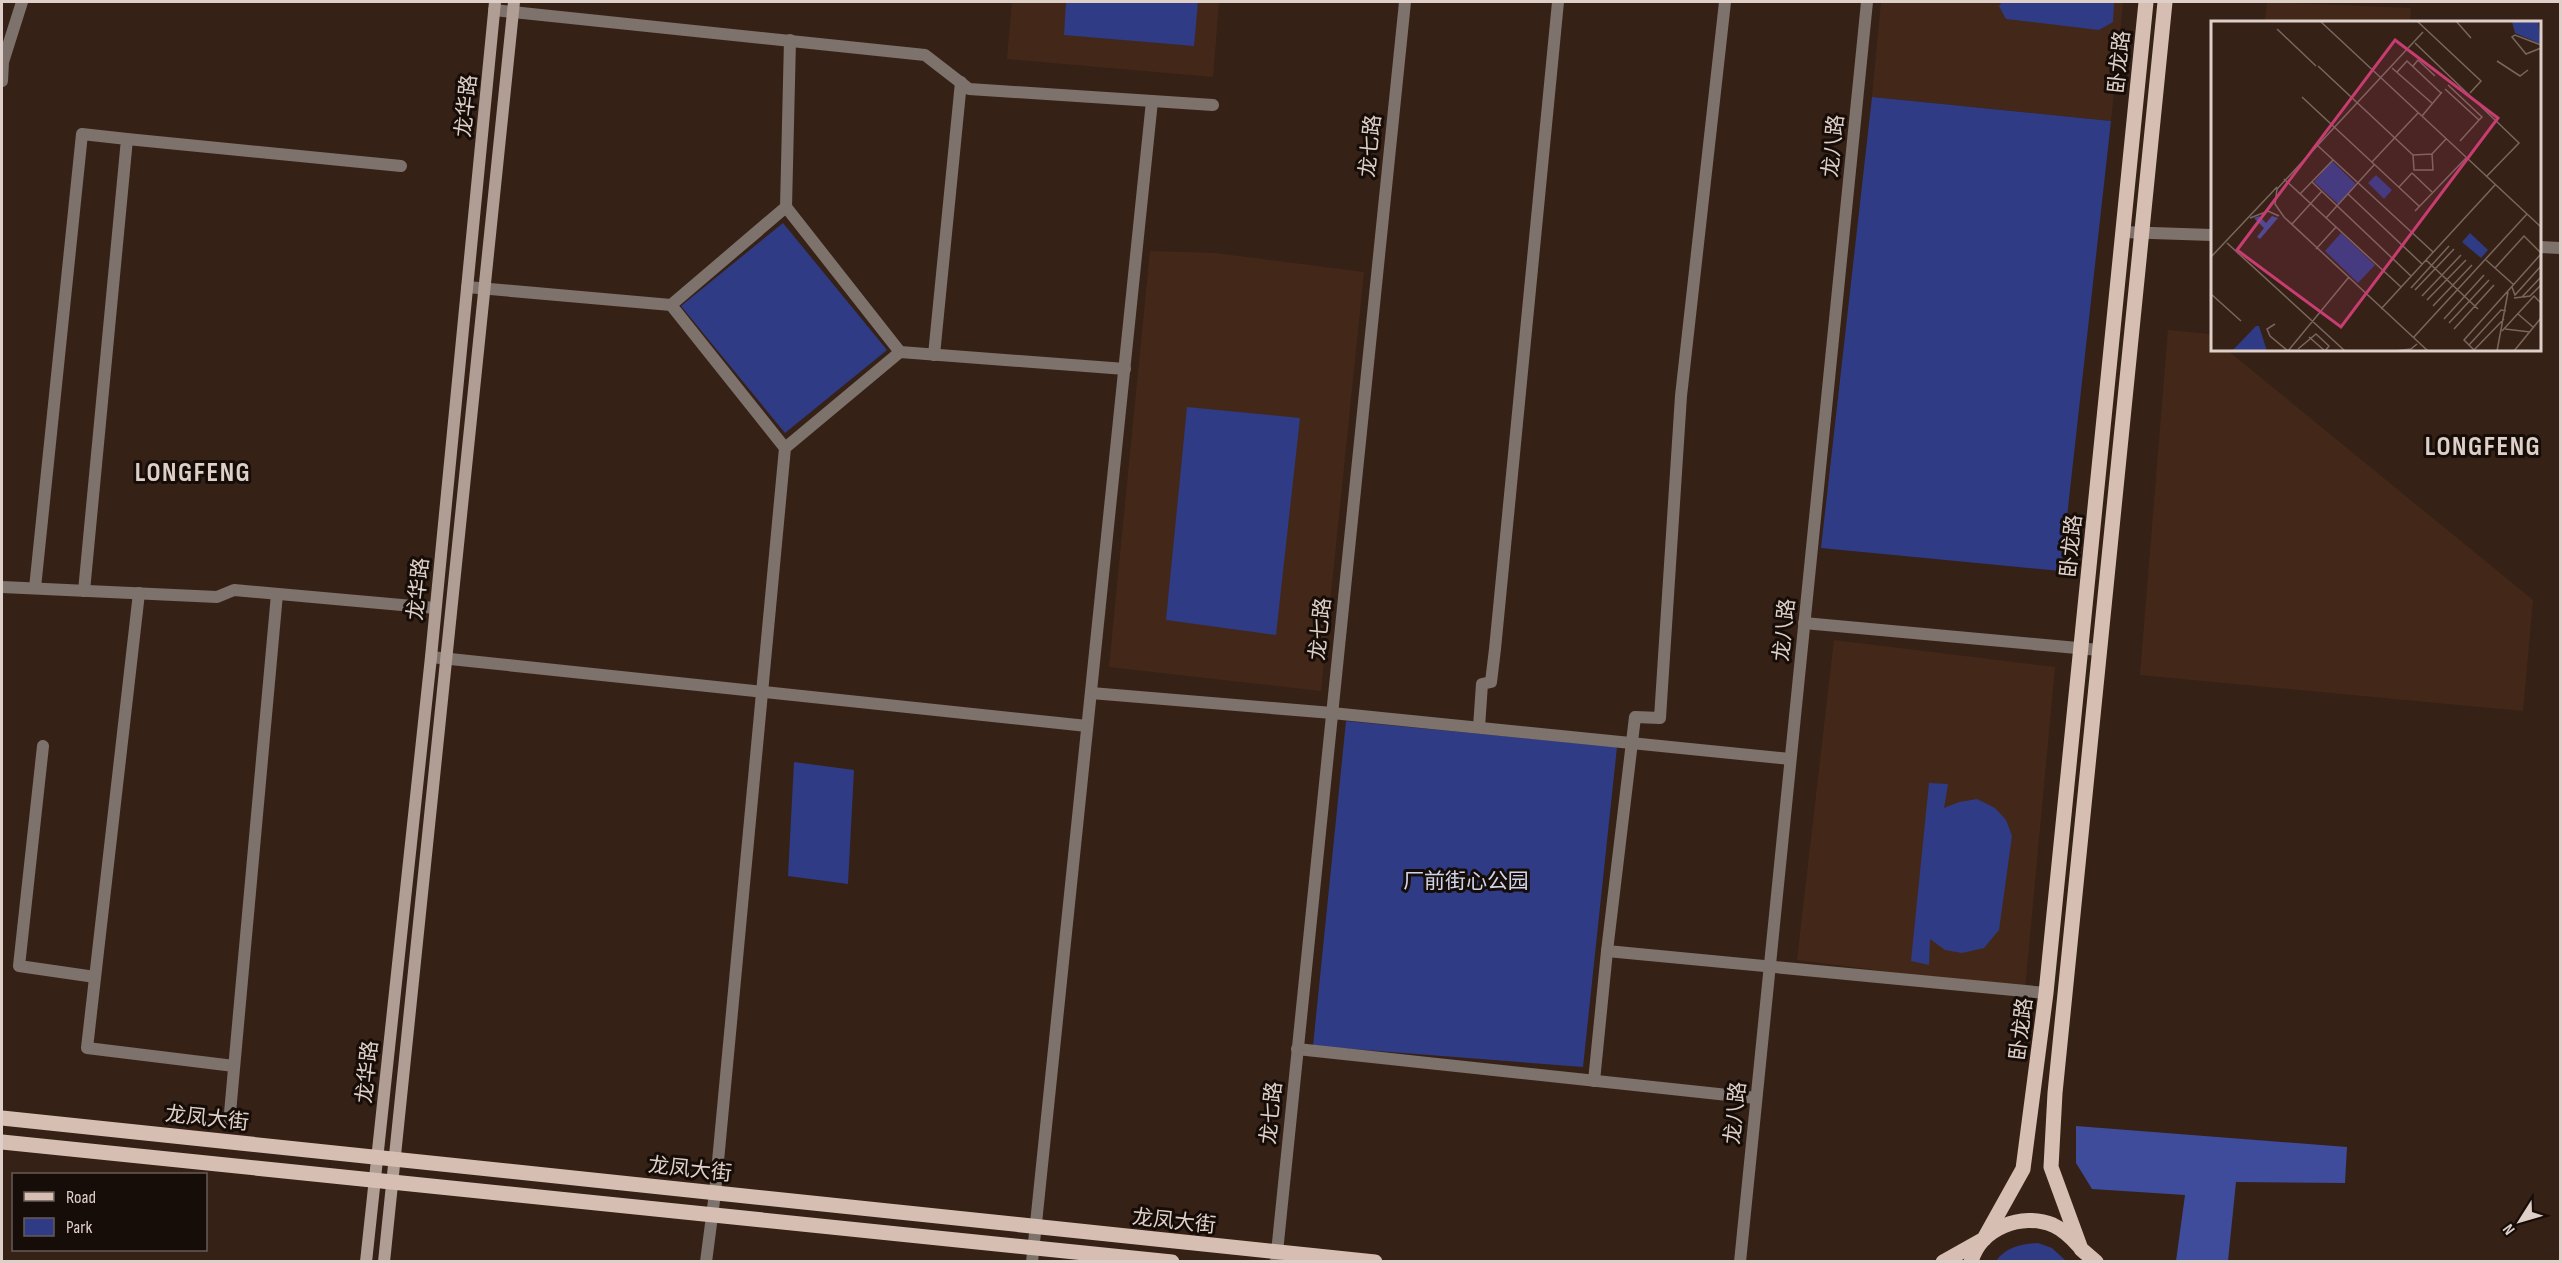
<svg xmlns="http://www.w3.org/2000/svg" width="2562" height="1263" font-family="'Sofia Sans Condensed','Noto Sans SC',sans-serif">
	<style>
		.built { fill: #432819 }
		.green { fill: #2f3b84 }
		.forest { fill: #3e4c9b }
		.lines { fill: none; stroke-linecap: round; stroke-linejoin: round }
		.minor { stroke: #7e726c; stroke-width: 12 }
		.tertiary { stroke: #7e726c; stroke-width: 12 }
		.secondary { stroke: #b09d94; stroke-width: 12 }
		.primary { stroke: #d6bfb2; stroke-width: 15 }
		.labels { text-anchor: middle; stroke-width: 6; stroke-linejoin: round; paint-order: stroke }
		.street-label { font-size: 21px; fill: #ded0c9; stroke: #170d08 }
		.park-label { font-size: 21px; fill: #cfd6ec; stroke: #170d08 }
		.district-label { font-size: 27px; font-weight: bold; letter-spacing: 1.5px; fill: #ded0c9; stroke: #170d08 }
		.inset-road { fill: none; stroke: #79675e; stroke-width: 1.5 }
		.view { fill: #c83d71; fill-opacity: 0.15; stroke: #c83d71; stroke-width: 3 }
		.inset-edge { fill: none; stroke: #ded0c9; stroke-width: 3 }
	</style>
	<rect width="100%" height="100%" fill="#362116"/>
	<g class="built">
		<path d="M1012,2H1219L1213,77L1007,59Z"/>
		<path d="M1881,2H2123L2111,121L1872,97Z"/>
		<path d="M2267,2L2411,8L2410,22H2265Z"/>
		<path d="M1150,251L1215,253L1364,272L1321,691L1109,667Z"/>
		<path d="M2168,330L2208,334L2212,338V350H2227L2533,600L2523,711L2140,675Z"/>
		<path d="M1834,640L2055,667L2025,989L1797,960Z"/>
	</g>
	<g class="green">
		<path d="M1066,2H1198L1194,46L1064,35Z"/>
		<path d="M2002,2H2114L2113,22L2099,30L2006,19L1999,6Z"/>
		<path d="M1872,97L2111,121L2061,571L1821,548Z"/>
		<path d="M783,223L887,350L785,433L681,306Z"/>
		<path d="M1187,407L1300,418L1276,635L1166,620Z"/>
		<path d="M1346,721L1617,747L1583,1067L1313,1046Z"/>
		<path d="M794,762L854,770L848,884L788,876Z"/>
		<path d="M1929,783L1948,784L1944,808L1959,802L1977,799L1995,808L2006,820L2012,836L1999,930L1984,948L1962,953L1945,950L1930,939L1929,965L1911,961Z"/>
		<path d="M2038,1243L2052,1248L2066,1261H1996C2006,1247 2021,1244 2038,1243Z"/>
	</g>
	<path class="forest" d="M2076,1126L2347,1147L2345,1183L2236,1182L2228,1261H2176L2185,1195L2092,1189L2076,1163Z"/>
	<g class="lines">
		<g class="minor">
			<path d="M494,10L925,55L969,89L1213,105"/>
			<path d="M127,139L401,166"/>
			<path d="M786,207L790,40"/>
			<path d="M467,287L671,305"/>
			<path d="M900,352L1125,369"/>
			<path d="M934,355L961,82"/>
			<path d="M2,587L217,597L234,590L435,608"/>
			<path d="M35,588L82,134L127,139L84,591"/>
			<path d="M139,593L87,1048L234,1066"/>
			<path d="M1804,623L2099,650"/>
			<path d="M431,657L1087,726"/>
			<path d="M1091,693L1332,713L1790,759"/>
			<path d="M1479,727L1482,684L1491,682L1495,649L1558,2"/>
			<path d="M43,746L19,966L95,977"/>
			<path d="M1607,951L2046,993"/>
			<path d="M1297,1049L1756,1098"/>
			<path d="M1594,1081L1607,951L1635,717L1660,718L1681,396L1725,2"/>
			<path d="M229,1124L277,594"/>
			<path d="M706,1262L715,1193L785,448L671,305L786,207L900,352L785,448"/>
			<path d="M1032,1262L1152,101"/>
		</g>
		<g class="tertiary">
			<path d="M2,81L3,62L22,2"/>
			<path d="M2122,232L2212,235"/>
			<path d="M2540,247L2560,248"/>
			<path d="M1276,1262L1405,2"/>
			<path d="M1740,1262L1867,2"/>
		</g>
		<g class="secondary">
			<path d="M366,1262L431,657L495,2"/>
			<path d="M384,1262L514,2"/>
		</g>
		<g class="primary">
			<path d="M2,1118L1375,1262"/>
			<path d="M2,1142L1172,1262"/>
			<path d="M1943,1262L1984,1239L2023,1169L2046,993L2146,2"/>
			<path d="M1971,1262C1980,1228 2022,1212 2053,1225C2064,1230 2071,1237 2079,1246"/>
			<path d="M2096,1262L2081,1249L2051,1167L2055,1093L2165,2"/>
		</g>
	</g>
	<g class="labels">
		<g class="street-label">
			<text transform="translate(2119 62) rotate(-84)" y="7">卧龙路</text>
			<text transform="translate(466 106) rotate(-84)" y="7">龙华路</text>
			<text transform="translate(1370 146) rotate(-84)" y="7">龙七路</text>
			<text transform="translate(1833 146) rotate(-84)" y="7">龙八路</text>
			<text transform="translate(2071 546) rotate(-84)" y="7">卧龙路</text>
			<text transform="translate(418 589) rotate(-84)" y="7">龙华路</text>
			<text transform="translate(1320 629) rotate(-84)" y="7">龙七路</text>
			<text transform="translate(1784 630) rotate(-84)" y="7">龙八路</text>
			<text transform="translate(2021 1029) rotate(-83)" y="7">卧龙路</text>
			<text transform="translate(367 1072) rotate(-84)" y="7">龙华路</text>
			<text transform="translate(1271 1113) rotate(-84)" y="7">龙七路</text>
			<text transform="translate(1735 1113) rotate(-84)" y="7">龙八路</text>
			<text transform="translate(207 1118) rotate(6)" y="7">龙凤大街</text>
			<text transform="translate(690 1169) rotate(6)" y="7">龙凤大街</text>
			<text transform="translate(1174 1221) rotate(6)" y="7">龙凤大街</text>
		</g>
		<g class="park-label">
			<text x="1466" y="888">厂前街心公园</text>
		</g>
		<g class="district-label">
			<text x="2483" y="455">LONGFENG</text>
			<text x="193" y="481">LONGFENG</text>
		</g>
	</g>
	<g transform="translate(2211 21)">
		<rect width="330" height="330" fill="#362116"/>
		<path d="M327,0L330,23L304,12L301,1ZM121,140L145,163L127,183L103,161ZM165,154L181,169L173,178L157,162ZM130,212L164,244L147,262L114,230ZM259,212L277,229L270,237L251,221ZM45,305H48L56,330H21Z" fill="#2f3b84"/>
		<path d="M48,195L55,202L61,195L67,197L49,218L46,216L53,207L43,197Z" fill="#3e4c9b"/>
		<path class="inset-road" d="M109,0L330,206M206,0L270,60L259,72M245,0L260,17M66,8L105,45M212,11L66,168L64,183L73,196L217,330M204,22L308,122L275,156M330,24L304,14L301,16L315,33L330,27M286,40L309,55L317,49M107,45L202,134L221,133L222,149H203L202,134M202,45L207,39L224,55M181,47L222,83M186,51L196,40L230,72M234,68L268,99L271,96L237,64M91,76L208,185M211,95L231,71M249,120L268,99M106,124L222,231M221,133L235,118M161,141L207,92M201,152L221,171M73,158L190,266M101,161L200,255M188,166L201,152M89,173L122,139M137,173L211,243M204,190L255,137M39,197L57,190L68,195M115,197L163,144M81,203L111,170M16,222L134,330M105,228L125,206M0,236L66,166M215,239L267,288M275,239L303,264M284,247L313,215L330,232M301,266L304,274L330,245M200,267L238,225M204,269L243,228M0,273L30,300M211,275L250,234M312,276L319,275L330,264M303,277L311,276L330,256M216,279L255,239M222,285L261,244M170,288L284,164M307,293L322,306M233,298L273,254M238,302L278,259M64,303L56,308L59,315L77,330L138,256M243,308L283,264M294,308L319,311M291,310L323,275L330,282M98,316L114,330M202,317L316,193M258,324L290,289L295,290M87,328L105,313L118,325L114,330M263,329L293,298M184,330L200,328L206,323M264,330L253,319L330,233M286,330L297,271M303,330L330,297"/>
		<path class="view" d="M184,19L287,97L130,306L26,229Z"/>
		<rect width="330" height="330" class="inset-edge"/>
	</g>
	<rect width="2562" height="1263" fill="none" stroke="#ded0c9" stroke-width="6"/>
	<rect x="12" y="1173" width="195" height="78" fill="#170d08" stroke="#675b55" stroke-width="1.5"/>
	<rect x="24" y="1192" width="30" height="9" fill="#d6bfb2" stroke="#675b55" stroke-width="1.5"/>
	<text x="66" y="1203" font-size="18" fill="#ded0c9">Road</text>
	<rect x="24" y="1218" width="30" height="18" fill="#2f3b84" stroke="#675b55" stroke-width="1.5"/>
	<text x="66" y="1233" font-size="18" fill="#ded0c9">Park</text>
	<g transform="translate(2520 1221) rotate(233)" stroke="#170d08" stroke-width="4.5" paint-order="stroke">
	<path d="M0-4.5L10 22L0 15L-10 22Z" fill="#ded0c9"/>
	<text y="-9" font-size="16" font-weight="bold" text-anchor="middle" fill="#ded0c9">N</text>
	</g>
</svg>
